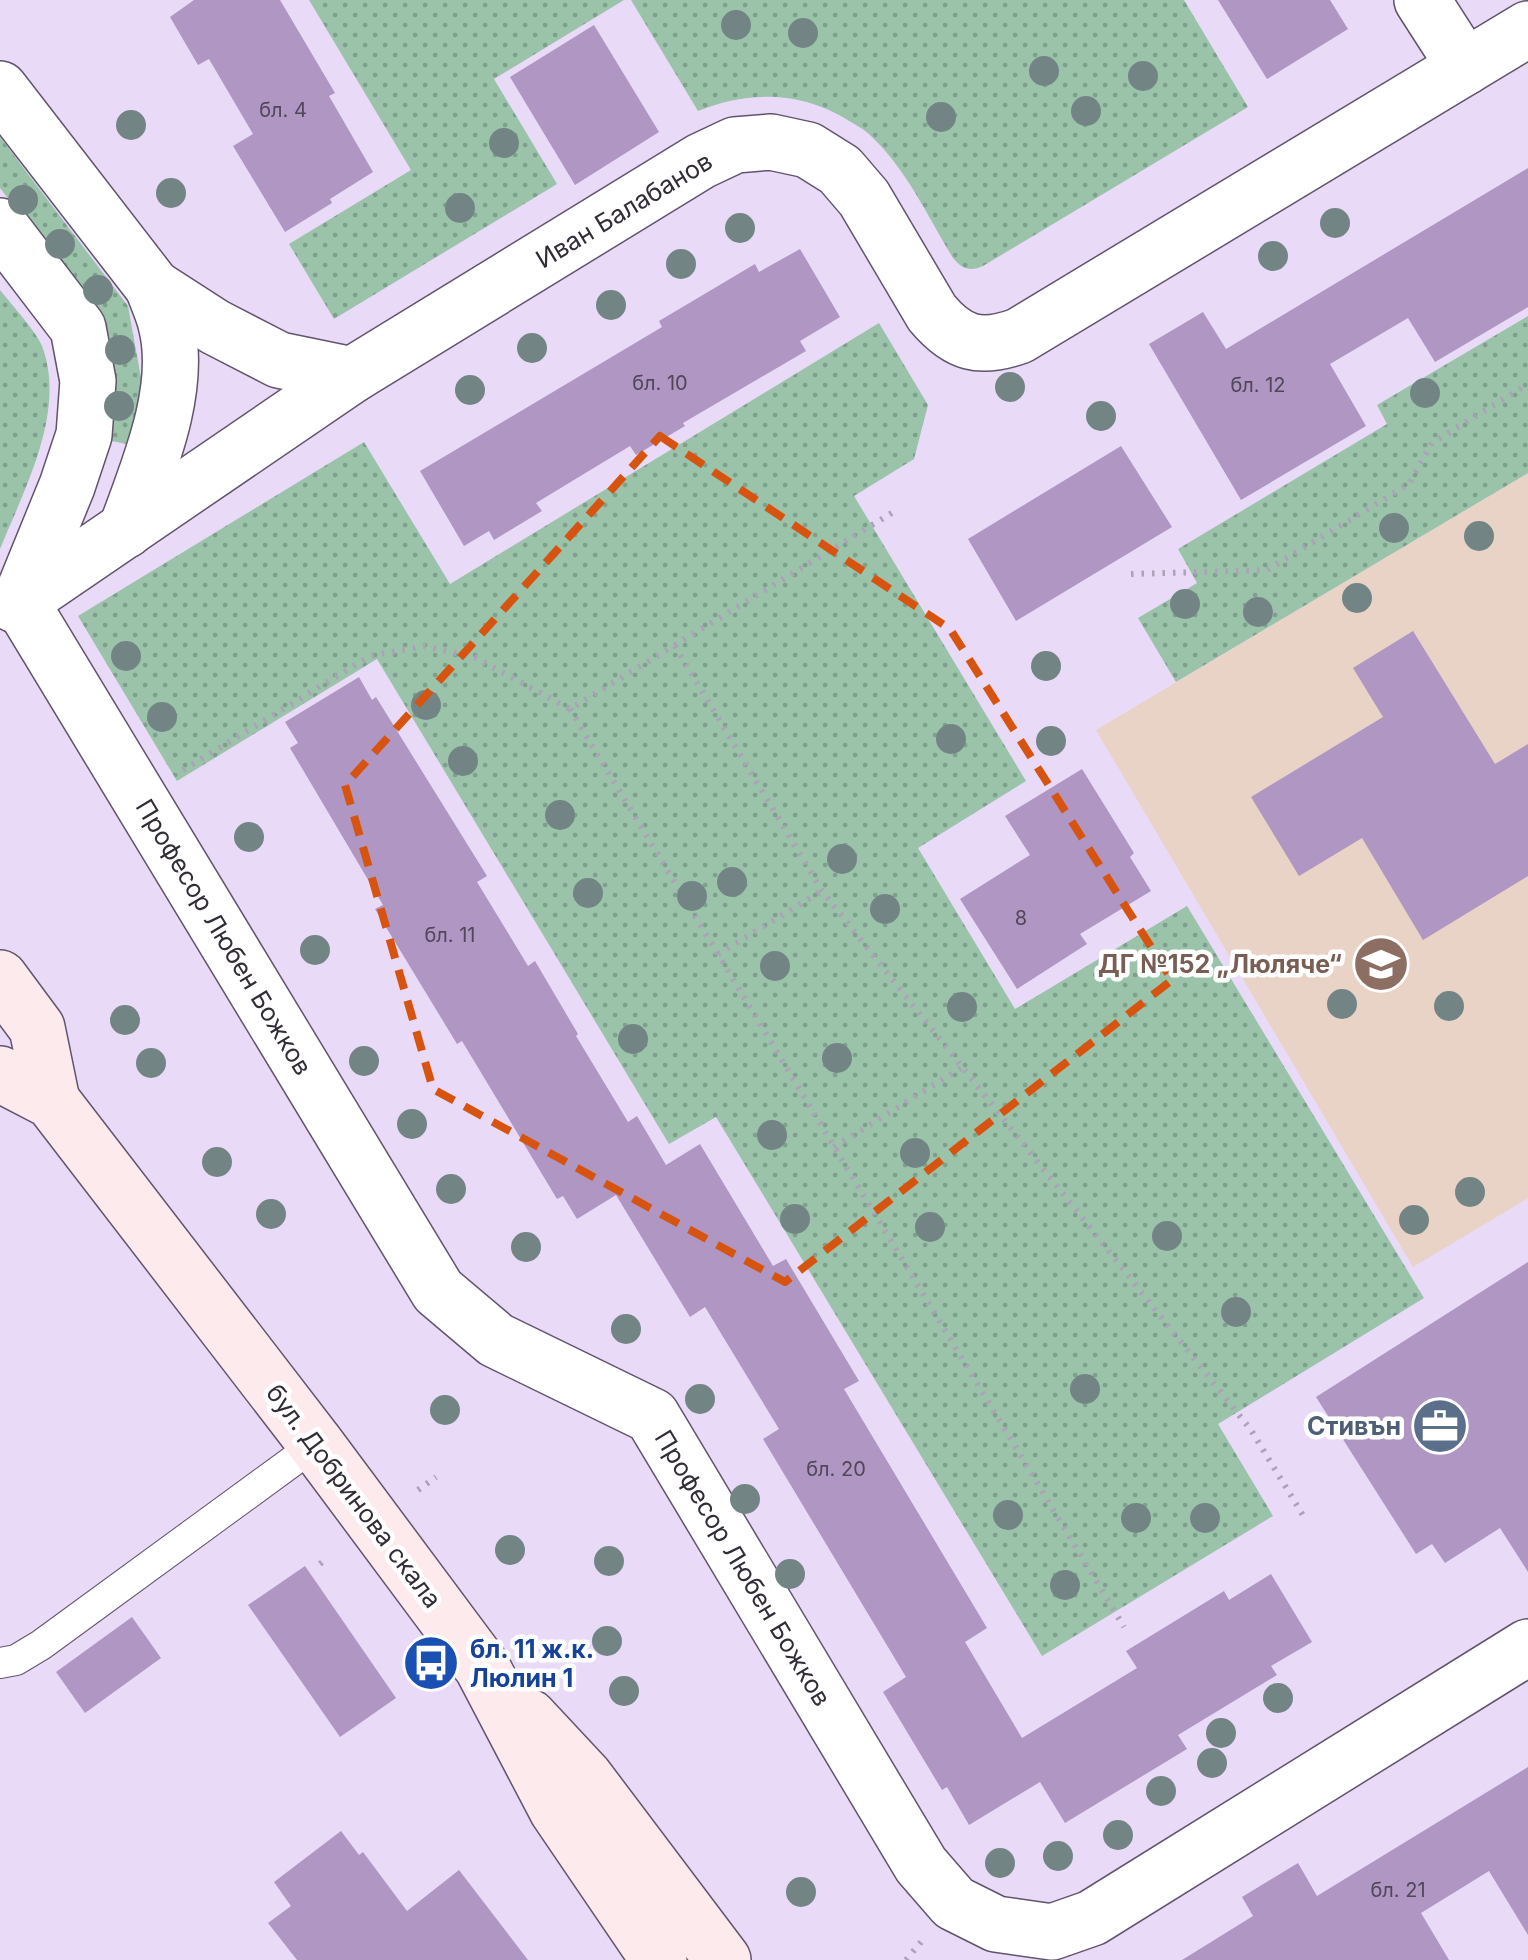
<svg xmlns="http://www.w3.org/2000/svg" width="1528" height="1960" font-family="Inter,sans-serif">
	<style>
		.education { fill: #e9d2c6 }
		.grass { fill: url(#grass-dots) }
		.building { fill: #af96c3 }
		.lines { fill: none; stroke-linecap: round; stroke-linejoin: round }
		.service-casing { stroke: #61546c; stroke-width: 32 }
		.minor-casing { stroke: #61546c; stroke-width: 58 }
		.secondary-casing { stroke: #61546c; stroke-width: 58 }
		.path { stroke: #ada1b8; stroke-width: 6; stroke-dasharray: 2.5 8; stroke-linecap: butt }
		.service { stroke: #fff; stroke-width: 30 }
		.minor { stroke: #fff; stroke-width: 55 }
		.secondary { stroke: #fceaed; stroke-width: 55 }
		.tree { fill: #738485 }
		.marked { fill: none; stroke: #d65410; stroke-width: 8; stroke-dasharray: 20 12; stroke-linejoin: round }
		.labels { text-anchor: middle; stroke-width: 9; stroke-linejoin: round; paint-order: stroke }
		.number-label { font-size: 20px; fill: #51465a }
		.street-label { font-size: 25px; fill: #322c37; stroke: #fff }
		.education-label { font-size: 25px; font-weight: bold; fill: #785e54; stroke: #fff; text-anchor: end }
		.service-label { font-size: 25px; font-weight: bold; fill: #4e5e75; stroke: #fff; text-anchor: end }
		.transit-label { font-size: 25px; font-weight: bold; fill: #164399; stroke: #fff; text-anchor: start }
	</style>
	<defs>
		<pattern id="grass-dots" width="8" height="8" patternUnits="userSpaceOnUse" patternTransform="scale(2.5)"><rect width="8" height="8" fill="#9ac3aa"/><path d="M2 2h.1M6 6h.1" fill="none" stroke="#7e9f8b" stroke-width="1.8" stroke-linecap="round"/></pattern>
	</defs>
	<rect width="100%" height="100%" fill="#e9daf7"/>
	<path class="education" d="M1528,473V1198L1413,1267L1096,730Z"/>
	<g class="grass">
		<path d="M309,0H624L494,79L557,184L334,319L289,244L411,170Z"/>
		<path d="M631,0H1184L1248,107L983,266C970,272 962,269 953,258C928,217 907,170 871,136C864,129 854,124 846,119C799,91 747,91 698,111Z"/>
		<path d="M0,137L128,306L141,378L136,446L107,440L100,319L0,188Z"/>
		<path d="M0,290C11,304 36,331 42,346C67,411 24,490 0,549Z"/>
		<path d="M1528,316V473L1176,682L1138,618L1197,583L1178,549L1387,424L1377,405Z"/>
		<path d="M879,323L928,405L914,459L854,496L1026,781L918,848L1015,1009L1187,906L1424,1298L1218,1424L1273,1516L1042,1656L716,1117L669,1144L377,659L177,781L78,616L364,442L450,584Z"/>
	</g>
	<g class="building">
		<path d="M194,0H280L335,93L329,96L373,172L330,199L332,203L285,232L233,146L253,134L209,59L198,65L170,17Z"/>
		<path d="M1218,0H1330L1348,29L1267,79Z"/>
		<path d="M594,25L659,132L575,185L510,77Z"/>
		<path d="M1528,168V307L1435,362L1408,318L1330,364L1366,426L1241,500L1149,344L1203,312L1226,349Z"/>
		<path d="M800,249L840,317L800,341L806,351L683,423L685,426L636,455L630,446L536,503L542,511L494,540L489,531L464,546L420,471L662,327L659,321L755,264L759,272Z"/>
		<path d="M1121,446L1172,527L1016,621L968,539Z"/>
		<path d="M1413,631L1495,764L1528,744V876L1423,940L1362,838L1299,876L1251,797L1383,717L1353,668Z"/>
		<path d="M359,677L372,700L376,697L487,876L477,882L528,966L535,961L578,1034L576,1036L628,1122L637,1116L666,1165L700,1144L773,1266L786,1259L859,1381L844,1389L987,1628L965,1642L1022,1738L1137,1668L1126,1651L1224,1591L1229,1600L1271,1574L1312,1642L1271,1666L1277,1675L1178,1735L1187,1749L1065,1823L1040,1782L969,1825L947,1787L942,1790L883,1692L906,1677L763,1439L779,1429L705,1307L690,1317L616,1195L577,1219L563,1196L557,1199L462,1041L457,1044L375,909L383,905L290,748L298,743L285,722Z"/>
		<path d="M1082,769L1134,853L1130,857L1151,891L1080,934L1087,944L1017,989L960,899L1030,855L1005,816Z"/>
		<path d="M1528,1262V1572L1500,1528L1445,1563L1432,1544L1416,1554L1316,1397Z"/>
		<path d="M305,1566L396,1698L340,1737L248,1605Z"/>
		<path d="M132,1617L161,1658L85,1713L56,1672Z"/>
		<path d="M1528,1767V1935L1489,1871L1421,1913L1449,1960H1182L1253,1916L1242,1897L1298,1863L1317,1896Z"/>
		<path d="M341,1831L359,1855L363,1852L407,1911L459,1870L528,1960H297L268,1923L291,1906L274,1882Z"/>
	</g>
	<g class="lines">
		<g class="service-casing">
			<path id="service" d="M0,1663L16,1660L41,1645L316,1444"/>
		</g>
		<g class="minor-casing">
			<g id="minor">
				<path d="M1422,0L1465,67"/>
				<path d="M0,89L153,287L215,327L279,360L352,375"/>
				<path d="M0,226L78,328L88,381L84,435L67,486L20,601L438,1291L496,1340L652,1416L921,1865L954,1903L996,1924L1052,1932L1092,1918L1528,1647"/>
				<path d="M126,530C148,469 183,389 166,324C163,311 157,299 153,287"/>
				<path d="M15,605L352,375L701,161L735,145L771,142L808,150L840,170L864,198L932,313C958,344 980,350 1019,336L1528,29"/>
			</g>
		</g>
		<g class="secondary-casing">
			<g id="secondary">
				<path d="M0,978L37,1028L52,1101"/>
				<path d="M0,1074L52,1101L316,1444L482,1667L557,1810L659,1960"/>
				<path d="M529,1717L585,1777L723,1960"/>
			</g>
		</g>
		<g class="path">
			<path d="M1131,574L1267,570L1409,484L1432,443L1528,384"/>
			<path d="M675,646L822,891L1251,1430L1304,1517"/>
			<path d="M570,709L1124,1627"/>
			<path d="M183,770L370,656L424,646L476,658L570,709L895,511"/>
			<path d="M718,954L822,891"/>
			<path d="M834,1147L963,1067"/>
			<path d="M418,1490L436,1477"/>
			<path d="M320,1564L326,1559"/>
			<path d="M906,1960L921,1942"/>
		</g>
		<use href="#service" class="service"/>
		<use href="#minor" class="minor"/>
		<use href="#secondary" class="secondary"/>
	</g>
	<g class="tree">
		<circle cx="736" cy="25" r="15"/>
		<circle cx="803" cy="33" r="15"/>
		<circle cx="1044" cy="71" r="15"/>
		<circle cx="1143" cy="76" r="15"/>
		<circle cx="1086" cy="111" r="15"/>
		<circle cx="941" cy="117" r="15"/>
		<circle cx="131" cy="125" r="15"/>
		<circle cx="504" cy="143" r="15"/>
		<circle cx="171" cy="193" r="15"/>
		<circle cx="23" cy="200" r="15"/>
		<circle cx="460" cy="208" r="15"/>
		<circle cx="1335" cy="223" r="15"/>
		<circle cx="740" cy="228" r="15"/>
		<circle cx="60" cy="244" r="15"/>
		<circle cx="1273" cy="256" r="15"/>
		<circle cx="681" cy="264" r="15"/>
		<circle cx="98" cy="290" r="15"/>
		<circle cx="611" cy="305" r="15"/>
		<circle cx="532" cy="348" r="15"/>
		<circle cx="120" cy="350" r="15"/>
		<circle cx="1010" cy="387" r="15"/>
		<circle cx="470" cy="390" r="15"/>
		<circle cx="1425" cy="393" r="15"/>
		<circle cx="119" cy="406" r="15"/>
		<circle cx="1101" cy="416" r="15"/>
		<circle cx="1394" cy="528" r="15"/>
		<circle cx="1479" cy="536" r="15"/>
		<circle cx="1357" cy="598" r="15"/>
		<circle cx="1185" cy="604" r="15"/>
		<circle cx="1258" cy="612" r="15"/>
		<circle cx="126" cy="656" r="15"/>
		<circle cx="1046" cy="666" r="15"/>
		<circle cx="426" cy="705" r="15"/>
		<circle cx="162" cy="717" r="15"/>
		<circle cx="951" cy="739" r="15"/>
		<circle cx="1051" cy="741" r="15"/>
		<circle cx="463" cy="761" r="15"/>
		<circle cx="560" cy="815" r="15"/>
		<circle cx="249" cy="837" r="15"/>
		<circle cx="842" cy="859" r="15"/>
		<circle cx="732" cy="882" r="15"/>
		<circle cx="588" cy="893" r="15"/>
		<circle cx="692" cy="896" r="15"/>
		<circle cx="885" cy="909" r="15"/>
		<circle cx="315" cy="950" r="15"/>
		<circle cx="775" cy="966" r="15"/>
		<circle cx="1342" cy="1004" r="15"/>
		<circle cx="1449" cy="1006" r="15"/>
		<circle cx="962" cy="1007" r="15"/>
		<circle cx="125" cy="1020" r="15"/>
		<circle cx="633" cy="1039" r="15"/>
		<circle cx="837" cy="1058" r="15"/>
		<circle cx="364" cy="1061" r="15"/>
		<circle cx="151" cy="1063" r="15"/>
		<circle cx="412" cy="1124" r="15"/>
		<circle cx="772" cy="1135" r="15"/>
		<circle cx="915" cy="1153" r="15"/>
		<circle cx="217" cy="1162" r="15"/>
		<circle cx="451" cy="1189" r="15"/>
		<circle cx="1470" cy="1192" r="15"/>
		<circle cx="271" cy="1214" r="15"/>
		<circle cx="795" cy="1219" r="15"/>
		<circle cx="1414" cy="1220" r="15"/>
		<circle cx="930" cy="1227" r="15"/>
		<circle cx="1167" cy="1236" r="15"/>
		<circle cx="526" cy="1247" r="15"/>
		<circle cx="1236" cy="1312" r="15"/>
		<circle cx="626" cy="1329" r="15"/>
		<circle cx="1085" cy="1389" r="15"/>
		<circle cx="700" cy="1399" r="15"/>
		<circle cx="445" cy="1410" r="15"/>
		<circle cx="745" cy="1499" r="15"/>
		<circle cx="1008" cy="1515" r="15"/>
		<circle cx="1136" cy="1518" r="15"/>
		<circle cx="1205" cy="1518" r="15"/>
		<circle cx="510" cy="1550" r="15"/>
		<circle cx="609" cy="1561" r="15"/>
		<circle cx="790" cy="1574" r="15"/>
		<circle cx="1065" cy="1585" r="15"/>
		<circle cx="607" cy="1641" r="15"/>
		<circle cx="624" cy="1691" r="15"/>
		<circle cx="1278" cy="1698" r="15"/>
		<circle cx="1221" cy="1733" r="15"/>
		<circle cx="1212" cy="1763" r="15"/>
		<circle cx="1161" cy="1791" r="15"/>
		<circle cx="1118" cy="1835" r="15"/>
		<circle cx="1058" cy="1856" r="15"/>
		<circle cx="1000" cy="1863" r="15"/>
		<circle cx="801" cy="1892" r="15"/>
	</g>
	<path class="marked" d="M660,436L950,629L1172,980L785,1282L433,1089L345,785Z"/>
	<defs>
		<g id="school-disc" transform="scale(2.875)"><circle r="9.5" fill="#8d6e63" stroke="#fff"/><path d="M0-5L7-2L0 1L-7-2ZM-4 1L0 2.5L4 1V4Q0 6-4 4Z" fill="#fff"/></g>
		<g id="office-disc" transform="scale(2.875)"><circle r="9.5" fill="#5c6f8a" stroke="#fff"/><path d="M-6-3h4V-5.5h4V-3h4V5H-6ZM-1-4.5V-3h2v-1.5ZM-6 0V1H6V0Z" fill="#fff"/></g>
		<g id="bus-disc" transform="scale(2.875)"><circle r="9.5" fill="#1a4fb4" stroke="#fff"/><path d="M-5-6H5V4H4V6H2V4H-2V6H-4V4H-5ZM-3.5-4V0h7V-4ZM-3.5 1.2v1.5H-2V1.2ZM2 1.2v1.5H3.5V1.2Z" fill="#fff"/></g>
	</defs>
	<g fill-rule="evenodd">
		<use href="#school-disc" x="1381" y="964"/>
		<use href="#office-disc" x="1440" y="1426"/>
		<use href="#bus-disc" x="431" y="1663"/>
	</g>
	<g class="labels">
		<g class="number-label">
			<text x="283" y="117">бл. 4</text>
			<text x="660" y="390">бл. 10</text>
			<text x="1258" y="392">бл. 12</text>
			<text x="1021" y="925">8</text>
			<text x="450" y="942">бл. 11</text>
			<text x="836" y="1476">бл. 20</text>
			<text x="1398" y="1897">бл. 21</text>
		</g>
		<g class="street-label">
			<text transform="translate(624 210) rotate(-31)" y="9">Иван Балабанов</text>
			<text transform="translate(224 937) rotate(59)" y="9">Професор Любен Божков</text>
			<text transform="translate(354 1496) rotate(53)" y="9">бул. Добринова скала</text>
			<text transform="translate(743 1568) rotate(59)" y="9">Професор Любен Божков</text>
		</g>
		<g class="education-label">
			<text x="1342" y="973">ДГ №152 „Люляче“</text>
		</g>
		<g class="service-label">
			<text x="1401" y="1435">Стивън</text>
		</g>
		<g class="transit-label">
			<text x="470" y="1658">бл. 11 ж.к.<tspan x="470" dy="29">Люлин 1</tspan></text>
		</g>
	</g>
</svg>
